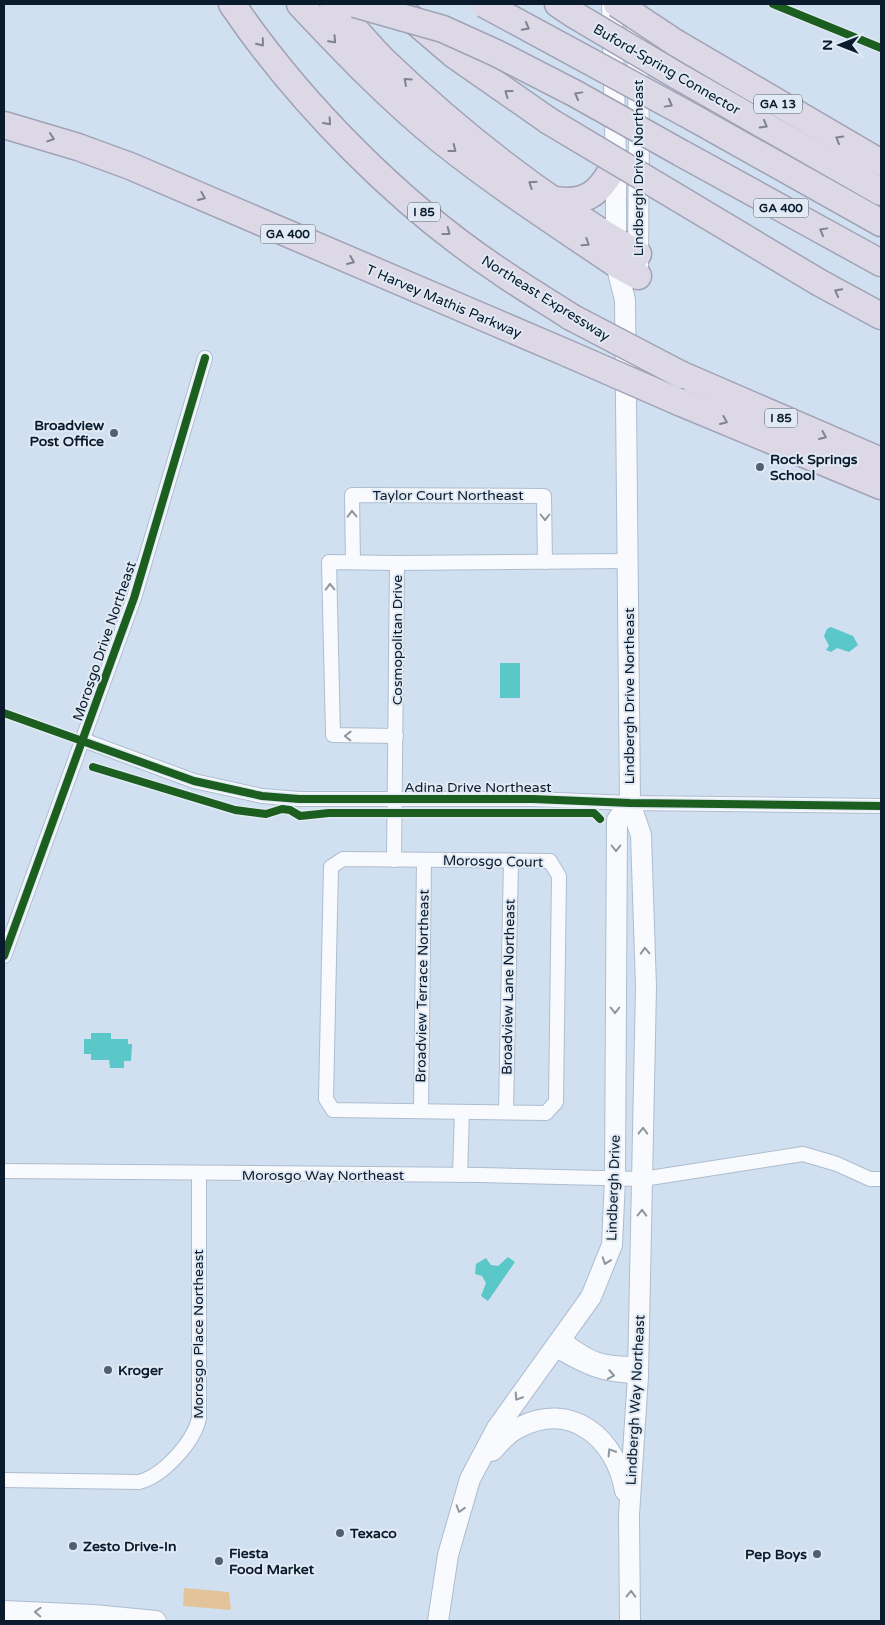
<svg xmlns="http://www.w3.org/2000/svg" width="885" height="1625" font-family="'Varela Round',sans-serif">
	<style>
		.green { fill: #e3c39a }
		.water { fill: #5ac7c8 }
		.lines { fill: none; stroke-linecap: round; stroke-linejoin: round }
		.minor-casing { stroke: #adbdcf; stroke-width: 16 }
		.secondary-casing { stroke: #adbdcf; stroke-width: 22 }
		.motorway-casing { stroke: #a1a2b6; stroke-width: 29 }
		.minor { stroke: #f8fafd; stroke-width: 14 }
		.secondary { stroke: #f8fafd; stroke-width: 20 }
		.motorway { stroke: #dcd8e5; stroke-width: 26 }
		.motorway-bridge-casing { stroke: #a1a2b6; stroke-width: 29; stroke-linecap: butt }
		.motorway-bridge { stroke: #dcd8e5; stroke-width: 26 }
		.cycleway-casing { stroke: #e1eaf4; stroke-width: 11 }
		.cycleway { stroke: #1b5e20; stroke-width: 8 }
		.oneway { stroke: #7d8392 }
		.oneway2 { stroke: #8c969f }
		.poi-dot { fill: #4f6072; stroke: #e1eaf4; stroke-width: 2 }
		.labels { text-anchor: middle; stroke-width: 4; stroke-linejoin: round; paint-order: stroke }
		.shield { fill: #e1eaf4; stroke: #4a5969; stroke-width: 1 }
		.shield-label { font-size: 12px; font-weight: bold; fill: #091b2d }
		.street-label { font-size: 14px; fill: #091b2d; stroke: #e1eaf4 }
		.poi-label { font-size: 14px; font-weight: bold; fill: #091b2d; stroke: #e1eaf4; text-anchor: start }
	</style>
	<rect width="100%" height="100%" fill="#d0e0f1"/>
	<path class="green" d="M184,1588L229,1592L231,1610L183,1606Z"/>
	<g class="water">
		<path d="M831,627L853,636L858,645L849,652L837,648L831,652L826,650L829,646L824,636L827,629Z"/>
		<rect x="500" y="663" width="20" height="35"/>
		<path d="M91,1033H111V1039H128V1044H132L131,1061H124V1068H110L109,1060H91V1054H84V1039H91Z"/>
		<path d="M508,1257L515,1262L488,1301L481,1296L486,1283L482,1276L475,1274L476,1264L486,1258L491,1265L498,1266Z"/>
	</g>
	<g class="lines">
		<g class="minor-casing">
			<g id="minor">
				<path d="M353,562L352,495L544,496L545,562"/>
				<path d="M396,736L333,735L329,562L397,563"/>
				<path d="M83,740L194,781L262,796L299,799H533L630,803L881,806"/>
				<path d="M343,859L550,861L559,876L556,1102L546,1113L333,1110L326,1099L331,867Z"/>
				<path d="M394,860L397,563L628,561"/>
				<path d="M4,956L134,598L205,358"/>
				<path d="M421,1111L424,860"/>
				<path d="M506,1112L511,861"/>
				<path d="M4,1171L481,1175L643,1179L803,1154L837,1164L870,1179H881"/>
				<path d="M460,1175L462,1112"/>
				<path d="M562,1338C592,1361 601,1364 638,1364"/>
				<path d="M554,1349C585,1367 602,1376 638,1376"/>
				<path d="M4,1480L139,1482C163,1476 194,1442 199,1418V1174"/>
			</g>
		</g>
		<g class="secondary-casing">
			<g id="secondary">
				<path d="M612,4L616,163V264L625,300L630,803L641,835L646,987L638,1376L629,1515L630,1621"/>
				<path d="M636,5L639,131L638,266"/>
				<path d="M492,1451C500,1443 507,1433 518,1428C571,1400 616,1438 625,1491"/>
				<path d="M4,1611L93,1615L156,1621"/>
				<path d="M438,1621L448,1555L470,1479L497,1428L591,1297L612,1245L615,1179L617,820L630,803"/>
			</g>
		</g>
		<g class="motorway-casing">
			<g id="motorway">
				<path d="M232,4C299,103 401,206 501,272C524,288 548,302 571,317"/>
				<path d="M300,4C345,52 391,100 442,141C497,185 557,224 616,264L638,276"/>
				<path d="M333,4C350,23 366,43 384,61C460,134 546,201 638,254"/>
				<path d="M558,4L573,14"/>
				<path d="M411,18L453,54L549,121"/>
				<path d="M676,43L881,163"/>
				<path d="M676,75L881,192"/>
				<path d="M694,118L881,223"/>
				<path d="M4,125L78,147L130,166L569,354"/>
				<path d="M681,153L881,263"/>
				<path d="M678,198L820,283L881,316"/>
				<path d="M556,200C589,205 601,190 616,163"/>
				<path d="M682,375L881,461"/>
				<path d="M679,402L881,486"/>
			</g>
		</g>
		<use href="#minor" class="minor"/>
		<use href="#secondary" class="secondary"/>
		<use href="#motorway" class="motorway"/>
		<g class="motorway-bridge-casing">
			<g id="motorway-bridge">
				<path d="M355,4L443,29L496,53L574,93L681,153"/>
				<path d="M484,4L694,118"/>
				<path d="M617,4L676,43"/>
				<path d="M573,14L676,75"/>
				<path d="M549,121L678,198"/>
				<path d="M571,317L682,375"/>
				<path d="M569,354L679,402"/>
			</g>
		</g>
		<use href="#motorway-bridge" class="motorway-bridge"/>
		<g class="cycleway-casing">
			<g id="cycleway">
				<path d="M773,4L881,48"/>
				<path d="M4,713L194,781L262,796L299,799H533L630,803L881,806"/>
				<path d="M93,767L235,810L266,814L282,809L290,810L300,816L329,813H594L600,819"/>
				<path d="M4,956L134,598L205,358"/>
			</g>
		</g>
		<use href="#cycleway" class="cycleway"/>
	</g>
	<defs><path id="oneway-chevron" d="M-2-3.5L2.5 0L-2 3.5" fill="none" stroke-width="1.6" stroke-linecap="round" stroke-linejoin="round" transform="scale(1.25)"/></defs>
	<g class="oneway">
		<use href="#oneway-chevron" transform="translate(526 27) rotate(28)"/>
		<use href="#oneway-chevron" transform="translate(333 40) rotate(47)"/>
		<use href="#oneway-chevron" transform="translate(261 43) rotate(51)"/>
		<use href="#oneway-chevron" transform="translate(407 81) rotate(-138)"/>
		<use href="#oneway-chevron" transform="translate(508 93) rotate(-144)"/>
		<use href="#oneway-chevron" transform="translate(578 95) rotate(-151)"/>
		<use href="#oneway-chevron" transform="translate(669 104) rotate(29)"/>
		<use href="#oneway-chevron" transform="translate(328 122) rotate(48)"/>
		<use href="#oneway-chevron" transform="translate(764 125) rotate(30)"/>
		<use href="#oneway-chevron" transform="translate(51 138) rotate(18)"/>
		<use href="#oneway-chevron" transform="translate(839 139) rotate(-150)"/>
		<use href="#oneway-chevron" transform="translate(453 149) rotate(37)"/>
		<use href="#oneway-chevron" transform="translate(532 184) rotate(-146)"/>
		<use href="#oneway-chevron" transform="translate(202 197) rotate(23)"/>
		<use href="#oneway-chevron" transform="translate(823 231) rotate(-151)"/>
		<use href="#oneway-chevron" transform="translate(447 232) rotate(37)"/>
		<use href="#oneway-chevron" transform="translate(586 243) rotate(34)"/>
		<use href="#oneway-chevron" transform="translate(351 261) rotate(23)"/>
		<use href="#oneway-chevron" transform="translate(838 292) rotate(-152)"/>
		<use href="#oneway-chevron" transform="translate(724 421) rotate(23)"/>
		<use href="#oneway-chevron" transform="translate(823 436) rotate(23)"/>
	</g>
	<g class="oneway2">
		<use href="#oneway-chevron" transform="translate(352 514) rotate(-91)"/>
		<use href="#oneway-chevron" transform="translate(545 517) rotate(90)"/>
		<use href="#oneway-chevron" transform="translate(330 587) rotate(-91)"/>
		<use href="#oneway-chevron" transform="translate(348 736) rotate(-179)"/>
		<use href="#oneway-chevron" transform="translate(616 848) rotate(90)"/>
		<use href="#oneway-chevron" transform="translate(645 951) rotate(-92)"/>
		<use href="#oneway-chevron" transform="translate(615 1010) rotate(90)"/>
		<use href="#oneway-chevron" transform="translate(643 1131) rotate(-89)"/>
		<use href="#oneway-chevron" transform="translate(642 1213) rotate(-89)"/>
		<use href="#oneway-chevron" transform="translate(606 1261) rotate(109)"/>
		<use href="#oneway-chevron" transform="translate(611 1375) rotate(10)"/>
		<use href="#oneway-chevron" transform="translate(518 1397) rotate(123)"/>
		<use href="#oneway-chevron" transform="translate(611 1452) rotate(-122)"/>
		<use href="#oneway-chevron" transform="translate(460 1509) rotate(107)"/>
		<use href="#oneway-chevron" transform="translate(631 1594) rotate(-89)"/>
		<use href="#oneway-chevron" transform="translate(38 1612) rotate(-178)"/>
	</g>
	<g class="poi-dot">
		<circle cx="114" cy="433" r="5"/>
		<circle cx="760" cy="467" r="5"/>
		<circle cx="108" cy="1370" r="5"/>
		<circle cx="340" cy="1533" r="5"/>
		<circle cx="73" cy="1546" r="5"/>
		<circle cx="817" cy="1554" r="5"/>
		<circle cx="219" cy="1561" r="5"/>
	</g>
	<g class="labels">
		<g class="shield">
			<rect x="754" y="94.5" width="48" height="19" rx="4"/>
			<rect x="753.5" y="198.5" width="55" height="19" rx="4"/>
			<rect x="408" y="202.5" width="32" height="19" rx="4"/>
			<rect x="260.5" y="224.5" width="55" height="19" rx="4"/>
			<rect x="765" y="408.5" width="32" height="19" rx="4"/>
		</g>
		<g class="shield-label">
			<text x="778" y="108">GA 13</text>
			<text x="781" y="212">GA 400</text>
			<text x="424" y="216">I 85</text>
			<text x="288" y="238">GA 400</text>
			<text x="781" y="422">I 85</text>
		</g>
		<g class="street-label">
			<text transform="translate(667 69) rotate(30)" y="5">Buford-Spring Connector</text>
			<text transform="translate(638 168) rotate(-90)" y="5">Lindbergh Drive Northeast</text>
			<text transform="translate(546 298) rotate(32)" y="5">Northeast Expressway</text>
			<text transform="translate(444 301) rotate(23)" y="5">T Harvey Mathis Parkway</text>
			<text x="448" y="500">Taylor Court Northeast</text>
			<text transform="translate(397 640) rotate(-90)" y="5">Cosmopolitan Drive</text>
			<text transform="translate(104 641) rotate(-71)" y="5">Morosgo Drive Northeast</text>
			<text transform="translate(629 696) rotate(-90)" y="5">Lindbergh Drive Northeast</text>
			<text x="478" y="792">Adina Drive Northeast</text>
			<text transform="translate(493 861) rotate(1)" y="5">Morosgo Court</text>
			<text transform="translate(422 986) rotate(-89)" y="5">Broadview Terrace Northeast</text>
			<text transform="translate(508 987) rotate(-89)" y="5">Broadview Lane Northeast</text>
			<text x="323" y="1180">Morosgo Way Northeast</text>
			<text transform="translate(613 1188) rotate(-88)" y="5">Lindbergh Drive</text>
			<text transform="translate(198 1334) rotate(-90)" y="5">Morosgo Place Northeast</text>
			<text transform="translate(635 1400) rotate(-87)" y="5">Lindbergh Way Northeast</text>
		</g>
		<g class="poi-label">
			<text x="104" y="430" text-anchor="end">Broadview<tspan x="104" dy="16">Post Office</tspan></text>
			<text x="770" y="464">Rock Springs<tspan x="770" dy="16">School</tspan></text>
			<text x="118" y="1375">Kroger</text>
			<text x="350" y="1538">Texaco</text>
			<text x="83" y="1551">Zesto Drive-In</text>
			<text x="229" y="1558">Fiesta<tspan x="229" dy="16">Food Market</tspan></text>
			<text x="807" y="1559" text-anchor="end">Pep Boys</text>
		</g>
	</g>
	<rect width="885" height="1625" fill="none" stroke="#091b2d" stroke-width="10"/>
	<g transform="translate(840 45) rotate(270)" stroke="#e1eaf4" stroke-width="4" paint-order="stroke">
	<path d="M0-4L9 19L0 12L-9 19Z" fill="#091b2d"/>
	<text y="-8" font-size="14" font-weight="bold" text-anchor="middle" fill="#091b2d">N</text>
	</g>
</svg>
